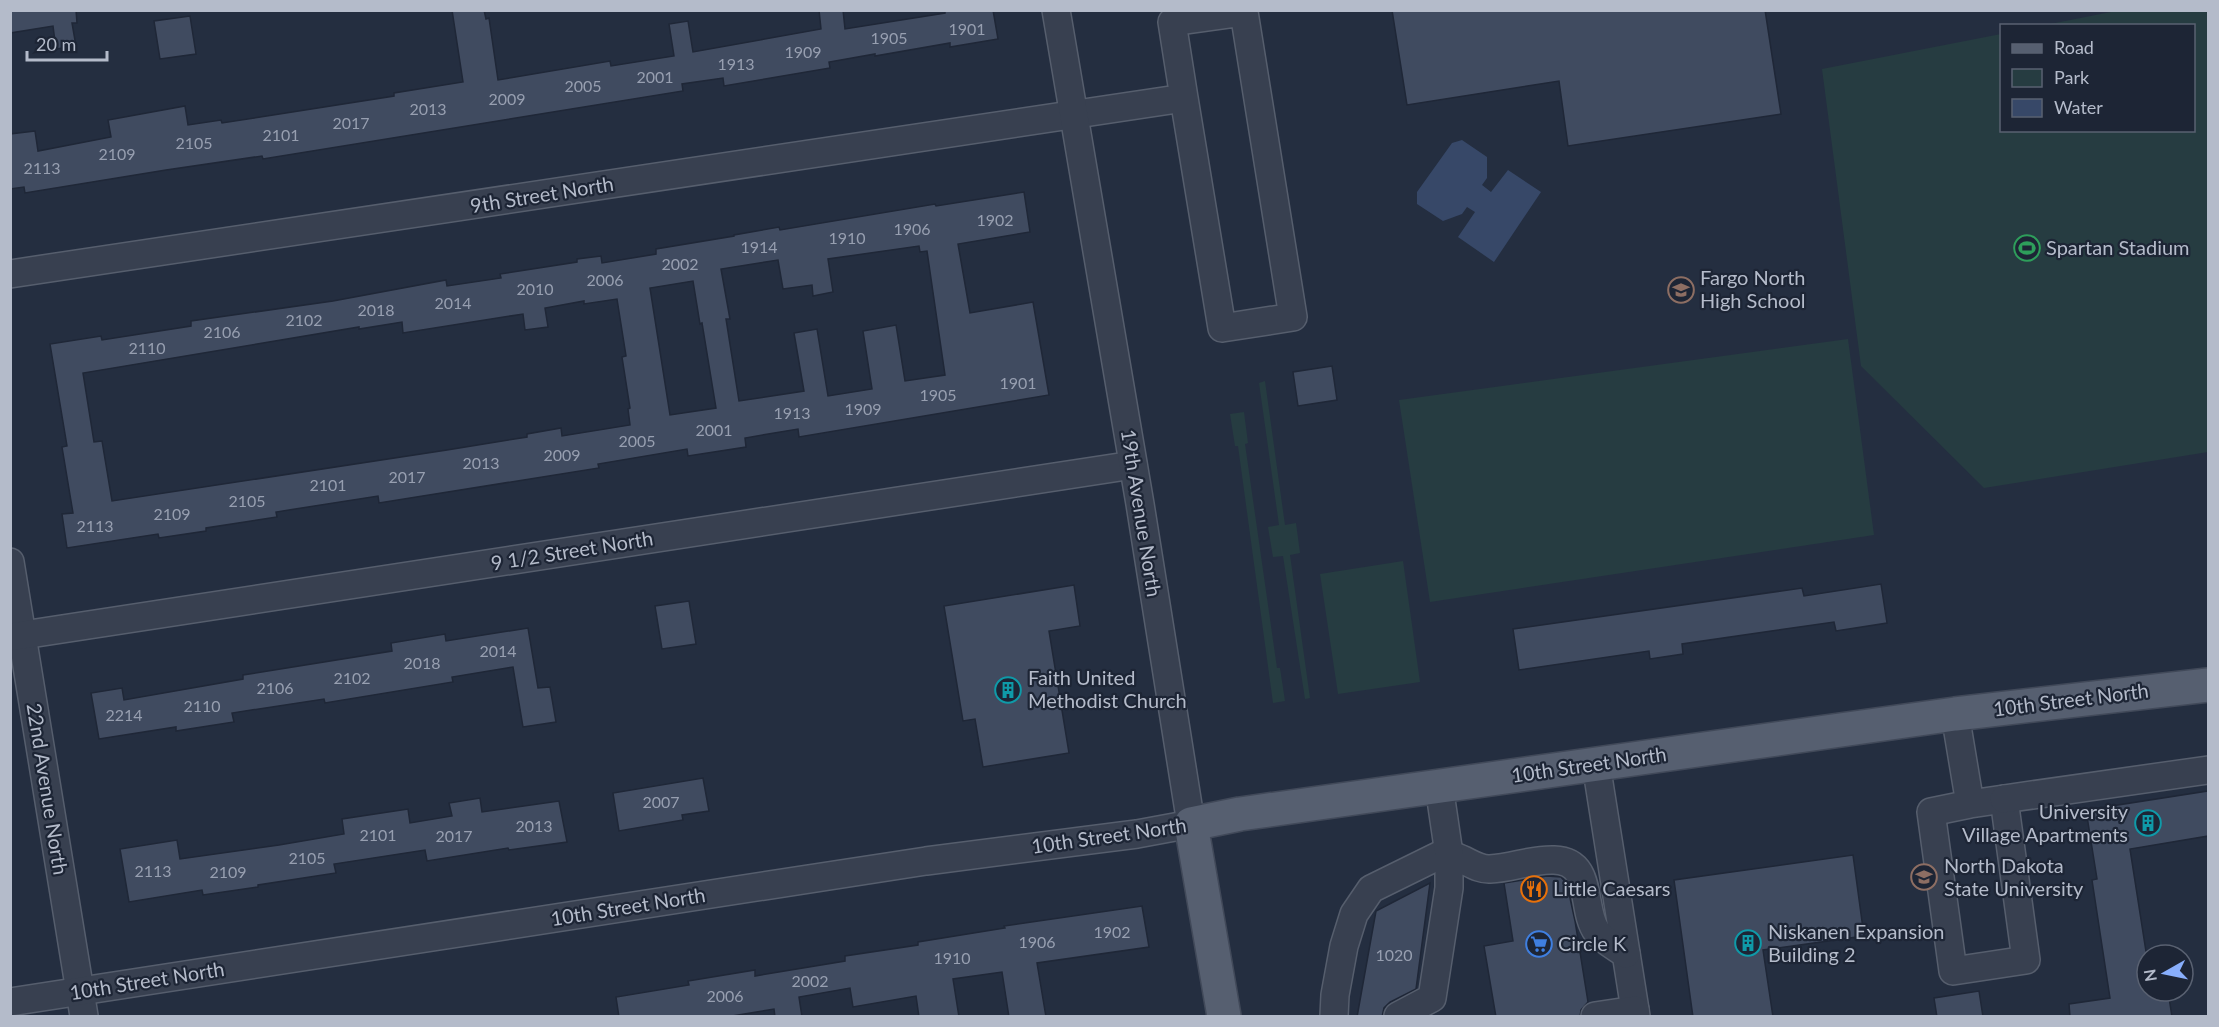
<svg xmlns="http://www.w3.org/2000/svg" width="2219" height="1027" font-family="Lato,sans-serif">
	<style>
		.green { fill: #263c41 }
		.water { fill: #374868 }
		.building { fill: #404b60; stroke: #1f2737; stroke-width: 1.5; fill-rule: evenodd }
		.lines { fill: none; stroke-linecap: round; stroke-linejoin: round }
		.minor-casing { stroke: #565e6d; stroke-width: 30 }
		.major-casing { stroke: #414959; stroke-width: 36 }
		.minor { stroke: #384050; stroke-width: 27 }
		.major { stroke: #565f70; stroke-width: 33 }
		.labels { text-anchor: middle; stroke-width: 4.5; stroke-linejoin: round; paint-order: stroke }
		.number-label { font-size: 16px; fill: #979fb0 }
		.street-label { font-size: 20px; fill: #b4bbca; stroke: #1d2535 }
		.poi-label { font-size: 20px; fill: #b4bbca; stroke: #1d2535; text-anchor: start }
	</style>
	<rect width="100%" height="100%" fill="#242e40"/>
	<g class="green">
		<path d="M2121,10L2208,11V452L1984,488L1861,366L1822,69L2001,34L2002,130H2194V26L2045,25Z"/>
		<path d="M1848,339L1874,535L1430,602L1399,400Z"/>
		<path d="M1265,381L1285,525L1296,523L1300,553L1290,555L1310,698L1305,699L1283,556L1273,557L1268,527L1279,525L1259,383Z"/>
		<path d="M1244,412L1248,443L1245,444L1277,668H1280L1285,701L1273,703L1238,446H1235L1230,414Z"/>
		<path d="M1403,561L1420,682L1338,694L1320,574Z"/>
	</g>
	<path class="water" d="M1462,140L1487,157V178L1482,185L1491,192L1508,170L1541,192L1494,262L1458,237L1475,212L1467,207L1462,214L1443,221L1417,204V192L1452,143Z"/>
	<g class="building">
		<path d="M10,10H76L77,23H72L76,46L56,49L53,26L10,33Z"/>
		<path d="M452,10H484L486,19L489,18L498,80L610,61L611,66L674,56L669,24L688,21L693,52L821,29L819,10H843L845,29L945,13V10H993L998,39L950,47V43L875,56V54L829,62L830,68L724,86L723,78L682,84L683,91L263,159L262,156L166,170L25,193L24,187L10,189V134L35,131L38,151L111,137L108,120L185,106L188,125L221,120L222,123L394,96V93L463,82Z"/>
		<path d="M1392,10H1765L1781,114L1568,146L1559,81L1407,105Z"/>
		<path d="M190,16L196,54L160,59L154,21Z"/>
		<path d="M1024,192L1030,232L958,244L970,313L1033,302L1049,395L799,437L798,429L745,438L746,447L688,456L687,449L598,464L599,468L454,491L379,503L378,496L276,512L277,517L206,528V531L159,538L158,534L67,548L62,514L73,513L62,447L67,446L50,344L101,336L102,340L191,326V321L333,301L446,280L447,286L501,278L500,274L577,262V259L601,256L602,263L656,254V249L734,236V235L779,227L780,230L935,204L936,206ZM919,246L920,252L927,251L945,375L905,381L896,325L863,331L872,389L828,396L817,329L794,333L804,391L739,401L726,319H730L721,269L778,260L783,289L812,285L813,296L833,292L828,259ZM693,281L700,324L702,323L716,408L670,415L650,288ZM617,299L626,356L622,357L630,408L628,409L630,425L562,436L561,428L527,434V437L447,450L112,501L102,441L94,442L83,373L359,327V329L402,322L403,333L523,314L525,330L548,327L545,308L584,301V304Z"/>
		<path d="M1332,366L1337,400L1298,406L1293,372Z"/>
		<path d="M1881,584L1887,623L1836,631L1834,622L1682,644L1683,654L1650,659L1649,651L1519,670L1513,629L1802,588L1804,596Z"/>
		<path d="M1074,585L1080,626L1049,631L1069,753L983,767L975,719L963,721L944,606Z"/>
		<path d="M689,601L696,644L662,649L655,606Z"/>
		<path d="M528,628L538,688L550,687L556,722L523,727L513,667L452,677L453,682L325,703L324,699L232,713L234,722L176,731V727L99,739L91,693L122,688L124,700L243,679V675L392,651L391,643L445,634L446,641Z"/>
		<path d="M703,778L709,811L682,815L683,820L619,831L613,793Z"/>
		<path d="M2208,791V836L2130,849L2147,958V991H2168L2172,1017H2070L2069,1004L2110,998L2092,880L2097,879L2086,810Z"/>
		<path d="M480,798L482,812L559,801L567,842L509,850L508,848L427,861L425,850L334,864L336,873L258,885V887L203,895L202,890L129,902L120,849L177,840L180,859L279,845L344,834L342,819L408,809L410,823L452,816L449,803Z"/>
		<path d="M1853,855L1864,936L1763,950L1773,1017H1693L1674,880Z"/>
		<path d="M1547,876L1561,877L1567,884L1575,921L1588,1002L1581,1010L1580,1017H1496L1484,946L1513,941L1504,883Z"/>
		<path d="M1430,883L1416,989L1390,1002L1384,1008L1382,1017H1357L1376,911Z"/>
		<path d="M1142,906L1149,947L1037,963L1046,1017H1009L1002,972L953,979L959,1017H919L916,996L853,1007L850,988L799,997L802,1017H775L774,1009L726,1017H619L616,997L689,985L688,981L755,970V976L845,961V956L918,945V942L1005,928L1004,926Z"/>
		<path d="M1979,991L1983,1017H1937L1934,998Z"/>
	</g>
	<g class="lines">
		<g class="minor-casing">
			<g id="minor">
				<path d="M10,274L1184,98L1172,22L1244,12L1293,317L1222,328L1184,98"/>
				<path d="M10,562L84,1016"/>
				<path d="M10,637L1133,465"/>
				<path d="M1955,714L1970,804L1931,812L1953,971L2026,960L2004,799L1970,804"/>
				<path d="M1596,764L1636,1016"/>
				<path d="M2004,799L2208,770"/>
				<path d="M10,1002L926,861L1137,834L1191,824L1140,504L1056,10"/>
				<path d="M1334,1016L1335,995L1344,946L1354,914L1371,889L1438,856C1460,851 1472,870 1490,869C1512,868 1532,859 1554,860C1595,861 1580,909 1597,932C1603,941 1618,948 1626,954"/>
				<path d="M1398,1016L1432,998L1449,888V854L1439,786"/>
				<path d="M1595,1016L1635,1010"/>
			</g>
		</g>
		<g class="major-casing">
			<path id="major" d="M1224,1016L1191,824L1240,814L1955,714L2208,685"/>
		</g>
		<use href="#minor" class="minor"/>
		<use href="#major" class="major"/>
	</g>
	<defs>
		<g id="stadium-ring" transform="scale(1.35)"><circle r="9.5" fill="#1d2535" stroke="#2e9e5b" stroke-width="1.5"/><path d="M0-5a6.5 5 0 1 0 0 10a6.5 5 0 1 0 0-10ZM-3.5-1.8h7v3.6h-7Z" fill="#2e9e5b"/></g>
		<g id="school-ring" transform="scale(1.35)"><circle r="9.5" fill="#1d2535" stroke="#8d6e63" stroke-width="1.5"/><path d="M0-5L7-2L0 1L-7-2ZM-4 1L0 2.5L4 1V4Q0 6-4 4Z" fill="#8d6e63"/></g>
		<g id="building-ring" transform="scale(1.35)"><circle r="9.5" fill="#1d2535" stroke="#0f9aa8" stroke-width="1.5"/><path d="M-4-6H4V6H1V3H-1V6H-4ZM-2.5-4.3h1.7v1.8h-1.7ZM.8-4.3h1.7v1.8H.8ZM-2.5-1h1.7V.8h-1.7ZM.8-1h1.7V.8H.8Z" fill="#0f9aa8"/></g>
		<g id="university-ring" transform="scale(1.35)"><circle r="9.5" fill="#1d2535" stroke="#8d6e63" stroke-width="1.5"/><path d="M0-5L7-2L0 1L-7-2ZM-4 1L0 2.5L4 1V4Q0 6-4 4Z" fill="#8d6e63"/></g>
		<g id="restaurant-ring" transform="scale(1.35)"><circle r="9.5" fill="#1d2535" stroke="#e8710a" stroke-width="1.5"/><path d="M-5-6h1v4h1v-4h1v4h1v-4h1v5L-1.5 .5V6h-2V.5L-5-1ZM5-6V6H3V1.5H1.5Q1.5-4 5-6Z" fill="#e8710a"/></g>
		<g id="supermarket-ring" transform="scale(1.35)"><circle r="9.5" fill="#1d2535" stroke="#3f7fe0" stroke-width="1.5"/><path d="M-6-5.5h2.5l.6 2H6L4.5 2H-2.5L-4.4-4H-6ZM-1.5 3.2a1.3 1.3 0 1 0 .1 0ZM3 3.2a1.3 1.3 0 1 0 .1 0Z" fill="#3f7fe0"/></g>
	</defs>
	<g fill-rule="evenodd">
		<use href="#stadium-ring" x="2027" y="248"/>
		<use href="#school-ring" x="1681" y="290"/>
		<use href="#building-ring" x="1008" y="690"/>
		<use href="#building-ring" x="2148" y="823"/>
		<use href="#university-ring" x="1924" y="877"/>
		<use href="#restaurant-ring" x="1534" y="889"/>
		<use href="#building-ring" x="1748" y="943"/>
		<use href="#supermarket-ring" x="1539" y="944"/>
	</g>
	<g class="labels">
		<g class="number-label">
			<text x="967" y="35">1901</text>
			<text x="889" y="44">1905</text>
			<text x="803" y="58">1909</text>
			<text x="736" y="70">1913</text>
			<text x="655" y="83">2001</text>
			<text x="583" y="92">2005</text>
			<text x="507" y="105">2009</text>
			<text x="428" y="115">2013</text>
			<text x="351" y="129">2017</text>
			<text x="281" y="141">2101</text>
			<text x="194" y="149">2105</text>
			<text x="117" y="160">2109</text>
			<text x="42" y="174">2113</text>
			<text x="995" y="226">1902</text>
			<text x="912" y="235">1906</text>
			<text x="847" y="244">1910</text>
			<text x="759" y="253">1914</text>
			<text x="680" y="270">2002</text>
			<text x="605" y="286">2006</text>
			<text x="535" y="295">2010</text>
			<text x="453" y="309">2014</text>
			<text x="376" y="316">2018</text>
			<text x="304" y="326">2102</text>
			<text x="222" y="338">2106</text>
			<text x="147" y="354">2110</text>
			<text x="1018" y="389">1901</text>
			<text x="938" y="401">1905</text>
			<text x="863" y="415">1909</text>
			<text x="792" y="419">1913</text>
			<text x="714" y="436">2001</text>
			<text x="637" y="447">2005</text>
			<text x="562" y="461">2009</text>
			<text x="481" y="469">2013</text>
			<text x="407" y="483">2017</text>
			<text x="328" y="491">2101</text>
			<text x="247" y="507">2105</text>
			<text x="172" y="520">2109</text>
			<text x="95" y="532">2113</text>
			<text x="498" y="657">2014</text>
			<text x="422" y="669">2018</text>
			<text x="352" y="684">2102</text>
			<text x="275" y="694">2106</text>
			<text x="202" y="712">2110</text>
			<text x="124" y="721">2214</text>
			<text x="661" y="808">2007</text>
			<text x="534" y="832">2013</text>
			<text x="378" y="841">2101</text>
			<text x="454" y="842">2017</text>
			<text x="307" y="864">2105</text>
			<text x="153" y="877">2113</text>
			<text x="228" y="878">2109</text>
			<text x="1112" y="938">1902</text>
			<text x="1037" y="948">1906</text>
			<text x="1394" y="961">1020</text>
			<text x="952" y="964">1910</text>
			<text x="810" y="987">2002</text>
			<text x="725" y="1002">2006</text>
		</g>
		<g class="street-label">
			<text transform="translate(542 195) rotate(-9)" y="7">9th Street North</text>
			<text transform="translate(1141 513) rotate(81)" y="7">19th Avenue North</text>
			<text transform="translate(572 551) rotate(-9)" y="7">9 1/2 Street North</text>
			<text transform="translate(2071 700) rotate(-7)" y="7">10th Street North</text>
			<text transform="translate(1589 765) rotate(-8)" y="7">10th Street North</text>
			<text transform="translate(47 789) rotate(81)" y="7">22nd Avenue North</text>
			<text transform="translate(1109 836) rotate(-8)" y="7">10th Street North</text>
			<text transform="translate(628 907) rotate(-9)" y="7">10th Street North</text>
			<text transform="translate(147 981) rotate(-9)" y="7">10th Street North</text>
		</g>
		<g class="poi-label">
			<text x="2046" y="255">Spartan Stadium</text>
			<text x="1700" y="285">Fargo North<tspan x="1700" dy="23">High School</tspan></text>
			<text x="1028" y="685">Faith United<tspan x="1028" dy="23">Methodist Church</tspan></text>
			<text x="2128" y="819" text-anchor="end">University<tspan x="2128" dy="23">Village Apartments</tspan></text>
			<text x="1944" y="873">North Dakota<tspan x="1944" dy="23">State University</tspan></text>
			<text x="1553" y="896">Little Caesars</text>
			<text x="1768" y="939">Niskanen Expansion<tspan x="1768" dy="23">Building 2</tspan></text>
			<text x="1558" y="951">Circle K</text>
		</g>
	</g>
	<rect width="2219" height="1027" fill="none" stroke="#b4bbca" stroke-width="24"/>
	<rect x="2000" y="24" width="195" height="108" fill="#1d2535" stroke="#596171" stroke-width="1.5"/>
	<rect x="2012" y="44" width="30" height="9" fill="#565f70" stroke="#596171" stroke-width="1.5"/>
	<text x="2054" y="54" font-size="18" fill="#b4bbca">Road</text>
	<rect x="2012" y="69" width="30" height="18" fill="#263c41" stroke="#596171" stroke-width="1.5"/>
	<text x="2054" y="84" font-size="18" fill="#b4bbca">Park</text>
	<rect x="2012" y="99" width="30" height="18" fill="#374868" stroke="#596171" stroke-width="1.5"/>
	<text x="2054" y="114" font-size="18" fill="#b4bbca">Water</text>
	<g transform="translate(2165 973) rotate(261)"><circle r="28" fill="#1d2535" stroke="#596171" stroke-width="1.5"/>
	<path d="M0-4.5L10 22L0 15L-10 22Z" fill="#88aefc"/>
	<text y="-9" font-size="16" font-weight="bold" text-anchor="middle" fill="#b4bbca">N</text>
	</g>
	<path d="M27 51v9h80v-9" fill="none" stroke="#b4bbca" stroke-width="3"/>
	<text x="36" y="51" font-size="18" fill="#b4bbca" stroke="#1d2535" stroke-width="4.5" paint-order="stroke">20 m</text>
</svg>
